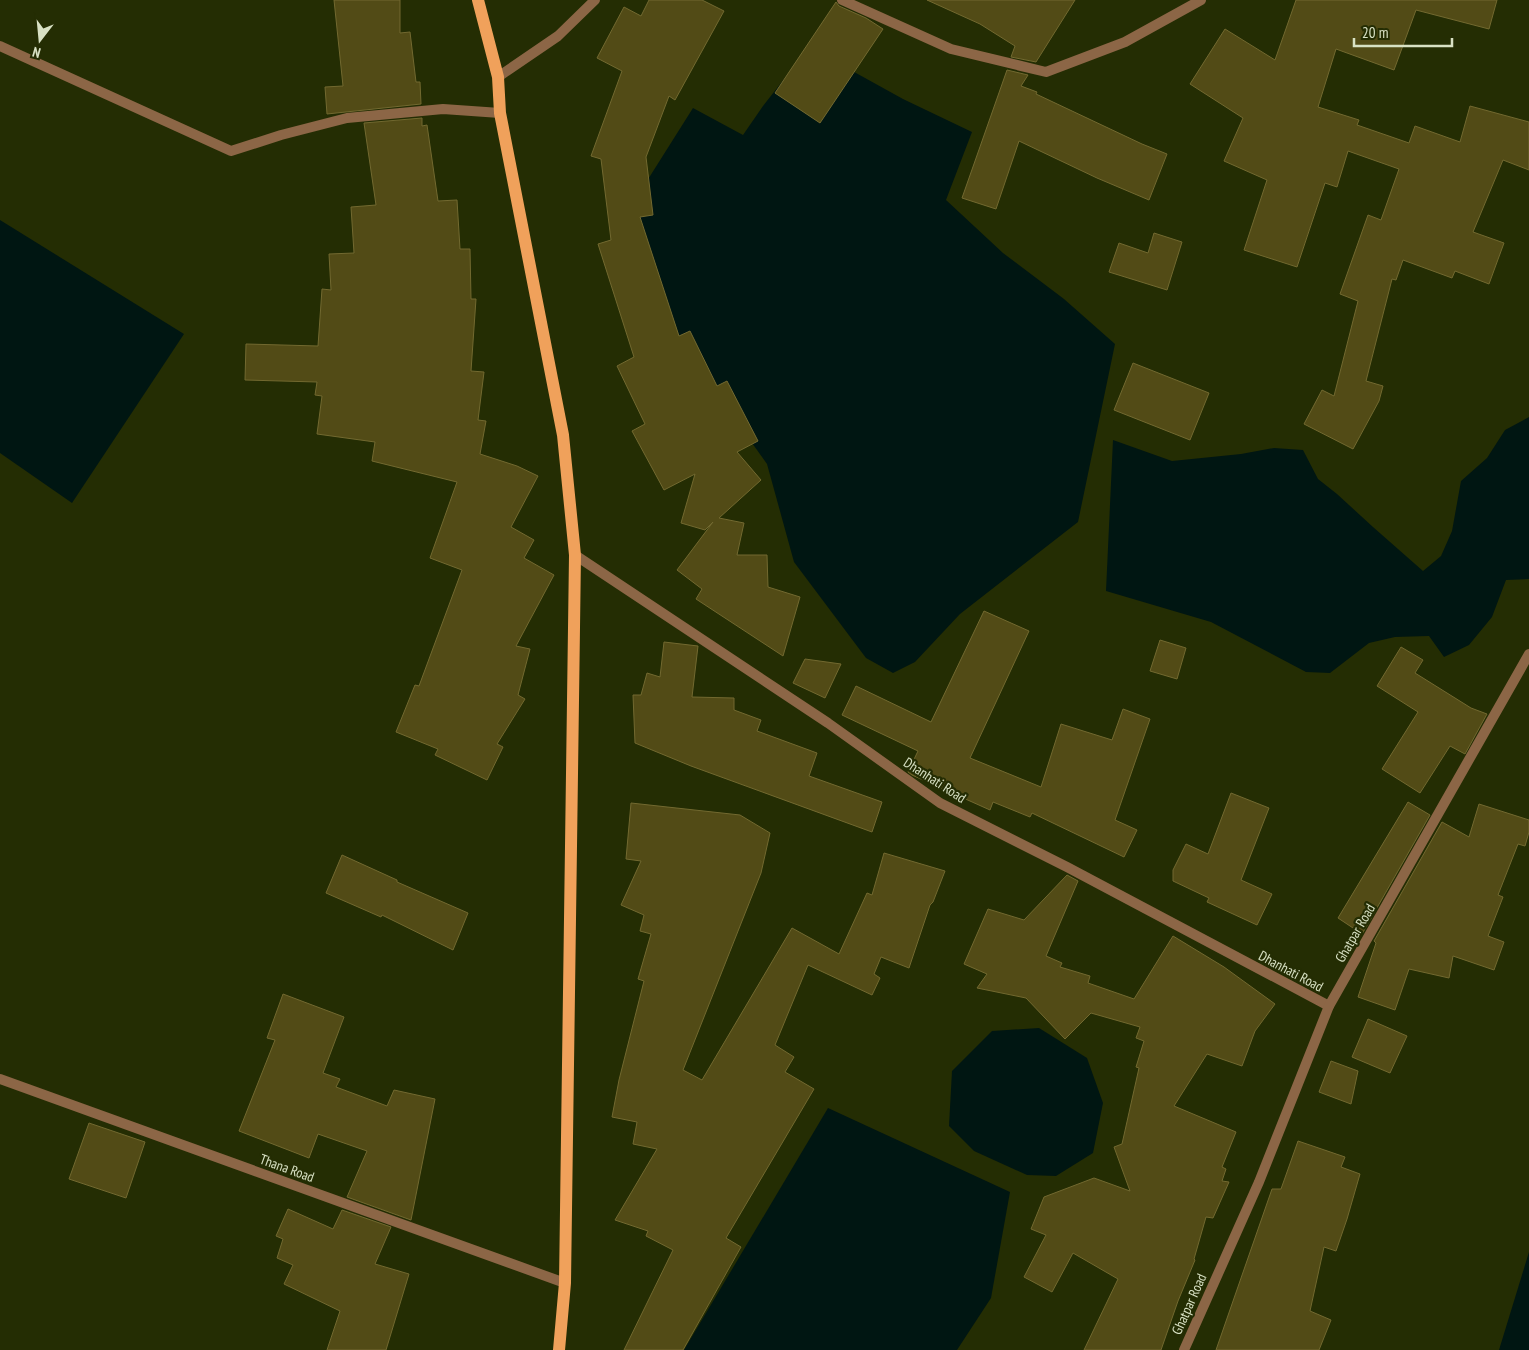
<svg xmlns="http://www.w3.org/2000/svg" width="1529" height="1350" font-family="'PT Sans Narrow',sans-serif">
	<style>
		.water { fill: #001612 }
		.building { fill: #524b16; stroke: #726930 }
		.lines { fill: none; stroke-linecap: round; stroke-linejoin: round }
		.street { stroke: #8c6646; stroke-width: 10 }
		.primary { stroke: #f0a15b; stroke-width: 12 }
		.labels { text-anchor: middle; stroke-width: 4.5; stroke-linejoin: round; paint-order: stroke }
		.street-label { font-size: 14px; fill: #d8e1c4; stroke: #242d03 }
	</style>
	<rect width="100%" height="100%" fill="#242d03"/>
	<g class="water">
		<path d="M809,47L903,99L972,132L946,200L1003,253L1064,299L1115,344L1078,522L960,614L915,662L893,673L866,658L794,562L767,464L696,365L647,280L628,211L693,108L743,135L763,106Z"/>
		<path d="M0,220L184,334L72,503L0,453Z"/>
		<path d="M1529,417V579L1506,580L1492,617L1469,645L1444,657L1429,636L1395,637L1369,643L1330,673L1306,672L1211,622L1106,591L1113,440L1172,461L1241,454L1274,448L1303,450L1318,479L1337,494L1373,527L1423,571L1441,556L1452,531L1461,481L1487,458L1505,430Z"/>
		<path d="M1039,1028L1087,1058L1103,1103L1093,1153L1056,1176L1027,1175L974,1151L949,1126L952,1071L992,1031Z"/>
		<path d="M828,1108L1010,1192L991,1298L957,1350H684Z"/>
		<path d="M1529,1252V1350H1499Z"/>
	</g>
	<g class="building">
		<path d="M334,0H400V33L410,32L416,82H420L421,104L327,114L325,87L343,86Z"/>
		<path d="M649,0H702L724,11L675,100L669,96L646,157L653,215L640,217L679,336L690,331L717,386L727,381L758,441L737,452L761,480L719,518L744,523L737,555H767L768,587L800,597L783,656L696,599L702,589L677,570L713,522L705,530L681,523L695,474L664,490L632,431L645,424L617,366L634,357L598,244L611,240L601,159L591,156L622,71L597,58L624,7L641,16Z"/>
		<path d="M927,0H1075L1036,62L1011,57L1015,46L980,24Z"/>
		<path d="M1296,0H1497L1489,29L1416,10L1394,70L1336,49L1318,107L1359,120L1357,125L1409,143L1415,126L1460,142L1470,106L1529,122V170L1503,160L1473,232L1504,243L1489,284L1455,271L1452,278L1403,260L1396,280L1392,279L1366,381L1383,386L1379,401L1353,449L1304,424L1322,390L1334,396L1358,301L1340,294L1368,215L1381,220L1399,169L1348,151L1337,187L1325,183L1297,267L1244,250L1267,180L1224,161L1243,118L1190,84L1225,29L1275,60Z"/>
		<path d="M836,2L839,6L866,18L883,29L820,123L775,93Z"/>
		<path d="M1007,70L1028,75L1021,86L1037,92L1036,94L1142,144L1167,154L1149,200L1097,178L1019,141L996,209L962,198Z"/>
		<path d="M422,118V126L427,125L438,201L457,200L460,249H470L471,299H476L471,371L484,372L478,420L486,421L480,454L517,466L538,476L511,527L534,540L524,558L554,575L516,646L530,649L518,695L525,699L497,744L503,747L487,780L435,755L438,749L396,732L415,685L419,686L462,570L430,558L457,482L372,461L375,442L317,434L322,396L315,395L317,382L245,380L246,344L318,346L322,289L331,290L329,254L354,253L351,207L376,205L364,123Z"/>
		<path d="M1154,233L1182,242L1167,290L1109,272L1119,243L1148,253Z"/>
		<path d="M1133,363L1209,393L1190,440L1114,410Z"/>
		<path d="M984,611L1029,631L970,758L1041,787L1061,724L1112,740L1123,709L1150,719L1115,820L1137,830L1124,857L1032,813L1030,817L993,802L990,810L912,775L908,772L918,751L842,715L856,686L931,722Z"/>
		<path d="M1160,640L1186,648L1177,679L1150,671Z"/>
		<path d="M664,642L698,646L692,697L734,698V710L761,720L757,731L817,753L809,776L882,802L872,832L691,766L635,743L633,695H641L647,673L660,677Z"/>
		<path d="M1401,647L1423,660L1415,673L1471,708L1487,714L1465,754L1450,746L1420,793L1382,769L1418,712L1377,686Z"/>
		<path d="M805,659L841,664L825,698L793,683Z"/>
		<path d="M1231,793L1269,808L1241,880L1272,894L1257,925L1207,902L1209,898L1173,881V870L1186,844L1208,854Z"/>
		<path d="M1408,802L1430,815L1362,934L1338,918Z"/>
		<path d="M631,803L740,815L770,833L761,873L683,1070L702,1080L792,928L839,954L867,893L872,895L884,853L945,871L933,902L930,905L909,968L881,957L874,974L880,978L872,995L808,965L775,1045L794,1057L785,1072L814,1089L726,1238L741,1247L683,1350H624L673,1250L646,1236L648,1231L615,1220L657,1149L633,1144L637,1122L612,1117L619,1080L644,981L638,979L651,934L640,931L644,915L621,905L641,861L626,859Z"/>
		<path d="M1479,804L1529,820V832L1525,846L1518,844L1498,895L1503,897L1488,936L1504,942L1494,970L1453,956L1449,978L1409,969L1395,1010L1358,997L1376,943L1374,941L1442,822L1469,837Z"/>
		<path d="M342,855L397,880V882L468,913L453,950L382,915L381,917L326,893Z"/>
		<path d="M1067,875L1078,881L1046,956L1062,963L1060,967L1090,976L1088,983L1134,999L1173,936L1224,967L1275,1004L1255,1031L1242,1066L1207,1054L1174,1106L1236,1132L1222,1167L1226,1169L1222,1181L1229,1182L1213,1218L1206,1217L1194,1259L1195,1260L1178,1301L1161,1350H1084L1118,1279L1073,1253L1052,1292L1024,1277L1046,1235L1031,1229L1044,1197L1094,1178L1130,1191L1114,1147L1122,1144L1139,1068L1136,1067L1144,1041L1136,1038L1140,1027L1091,1013L1065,1039L1026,998L977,988L987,974L964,964L988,909L1024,920Z"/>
		<path d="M283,994L344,1017L323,1073L340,1079L336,1087L387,1106L394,1090L435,1099L411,1220L347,1197L367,1151L318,1134L309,1158L239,1131L275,1040L267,1038Z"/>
		<path d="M1368,1019L1407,1036L1390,1073L1352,1057Z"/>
		<path d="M1331,1061L1358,1071L1351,1104L1319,1092Z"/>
		<path d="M89,1123L145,1142L126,1198L69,1179Z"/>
		<path d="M1298,1141L1345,1157L1341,1167L1360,1174L1347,1219L1336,1251L1324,1247L1310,1311L1331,1320L1319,1350H1216L1272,1189H1281Z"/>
		<path d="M288,1209L333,1229L342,1210L391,1227L375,1264L409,1274L386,1350H327L340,1311L284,1284L293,1265L277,1258L283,1239L276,1236Z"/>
	</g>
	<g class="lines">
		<g class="street">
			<path d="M842,0L951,49L1046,72L1125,42L1201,0"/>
			<path d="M0,46L231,151L281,135L347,118L443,109L500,113"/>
			<path d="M498,77L558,36L595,0"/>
			<path d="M575,555L828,723L940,803L1067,867L1329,1006"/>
			<path d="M0,1079L565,1283"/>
			<path d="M1184,1350L1259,1182L1329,1006L1529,654"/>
		</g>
		<path class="primary" d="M478,0L498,77L500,113L563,435L575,555L565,1283L559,1350"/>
	</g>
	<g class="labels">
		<g class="street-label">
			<text transform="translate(935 780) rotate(33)" y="5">Dhanhati Road</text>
			<text transform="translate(1355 933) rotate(-60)" y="5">Ghatpar Road</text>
			<text transform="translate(1291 971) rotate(28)" y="5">Dhanhati Road</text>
			<text transform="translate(287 1168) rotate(20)" y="5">Thana Road</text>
			<text transform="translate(1189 1304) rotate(-66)" y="5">Ghatpar Road</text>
		</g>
	</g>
	<g transform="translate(40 40) rotate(196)" stroke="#242d03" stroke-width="4" paint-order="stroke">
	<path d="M0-4L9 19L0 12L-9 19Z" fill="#d8e1c4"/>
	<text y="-8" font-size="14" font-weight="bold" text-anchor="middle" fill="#d8e1c4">N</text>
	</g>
	<path d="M1354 38v8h98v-8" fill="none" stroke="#d8e1c4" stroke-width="2.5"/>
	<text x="1362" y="38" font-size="15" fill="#d8e1c4" stroke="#242d03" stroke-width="4" paint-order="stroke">20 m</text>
</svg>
